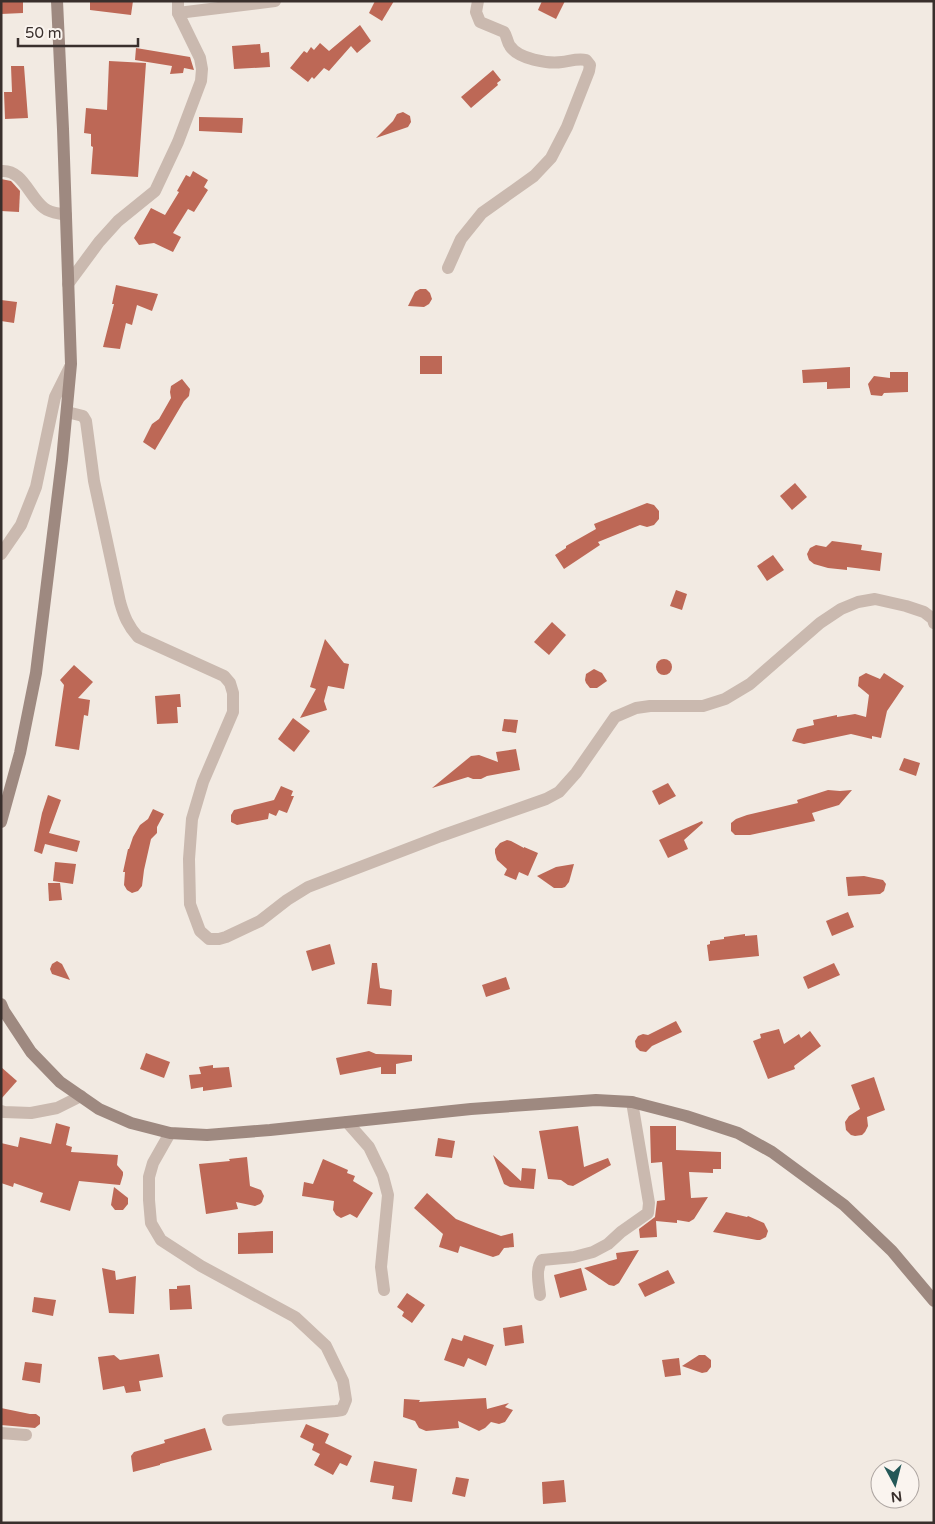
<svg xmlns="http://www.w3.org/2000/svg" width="935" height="1524" font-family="'Varela Round',sans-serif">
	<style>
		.building { fill: #bd6856 }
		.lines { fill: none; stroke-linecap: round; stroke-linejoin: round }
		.street { stroke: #cab9af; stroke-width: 12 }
		.secondary { stroke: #9e8980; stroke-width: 12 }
	</style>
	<rect width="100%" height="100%" fill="#f2eae2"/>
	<g class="building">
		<path d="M1,1L23,2V13L1,14Z"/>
		<path d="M90,1H133L131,15L90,10Z"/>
		<path d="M375,1H394L382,21L369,13Z"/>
		<path d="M542,1H565L556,19L538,10Z"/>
		<path d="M360,25L371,41L357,53L351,46L329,71L324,68L314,79L312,77L308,82L290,68L304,51L307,53L311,47L314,50L320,43L329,51Z"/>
		<path d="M260,44L261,53L269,52L270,67L234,69L232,46Z"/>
		<path d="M136,48L190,57L194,70L184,68L183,73L170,74L172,66L135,60Z"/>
		<path d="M109,61L146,63L138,177L91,174L93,147L91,146V134L84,133L86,108L107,110Z"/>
		<path d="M11,66H24L28,118L5,119L4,92H12Z"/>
		<path d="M493,70L501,80L497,83L498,85L471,108L461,97Z"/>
		<path d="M403,112L410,116L411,122L408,127L376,138L393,121L397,114Z"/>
		<path d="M199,117L243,118L242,133L199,131Z"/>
		<path d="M193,171L208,180L204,187L208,190L194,212L188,209L173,233L181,237L173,252L154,243L139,245L134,238L151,208L165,215L179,192L177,191L186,175L190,177Z"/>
		<path d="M1,179L11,181L20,191L19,212L1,211Z"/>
		<path d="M116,285L158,294L152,311L137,305L132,325L126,323L120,349L103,347L114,304H112Z"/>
		<path d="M420,289H426L430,293L432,299L429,304L424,307L408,306L415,292Z"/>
		<path d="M1,300L17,302L14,323L1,321Z"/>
		<rect x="420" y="356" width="22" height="18"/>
		<path d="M850,367V388L827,389V382L803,383L802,370Z"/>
		<path d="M890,372H908V392L884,393L882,396L871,395L868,384L874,376L890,378Z"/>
		<path d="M182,379L190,389L189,396L184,401L155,450L143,442L152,424L159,419L171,398L170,392L171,386Z"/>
		<path d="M795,483L807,497L792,510L780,496Z"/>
		<path d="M647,503L654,505L659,511V519L654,525L647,527L640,525L598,542L600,545L564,569L555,555L566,548V546L596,529L594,524Z"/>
		<path d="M832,541L862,545L861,550L882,553L880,571L847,567V570L828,568L814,564L809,560L807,554L810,548L816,545L826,547Z"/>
		<path d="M773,555L784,570L767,581L757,566Z"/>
		<path d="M676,590L687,594L682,610L670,606Z"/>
		<path d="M552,622L566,635L549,655L534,642Z"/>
		<path d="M325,639L344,663L349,664L344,689L328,686L324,701L327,710L300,718L316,689L310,687Z"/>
		<circle cx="664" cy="667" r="8"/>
		<path d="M74,665L93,682L78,698L90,700L88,716L84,715L79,750L55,746L64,685L60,680Z"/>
		<path d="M594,669L602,673L607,681L597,688H590L586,683L585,680L586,674Z"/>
		<path d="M884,673L904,686L887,711L881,738L872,736V739L851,734L804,744L792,741L797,729L814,725L813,720L837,715V717L855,714L866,717L869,695L858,686L859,677L866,673L880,679Z"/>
		<path d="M180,694L181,707H177L178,723L157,724L155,696Z"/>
		<path d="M293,718L310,731L294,752L278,739Z"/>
		<path d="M504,719L518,720L516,733L502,731Z"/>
		<path d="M516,749L520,770L487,776L481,779H473L468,777L432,788L471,756L479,755L498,762L496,752Z"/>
		<path d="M904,758L920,763L916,776L899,770Z"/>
		<path d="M668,783L676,796L659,805L652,791Z"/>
		<path d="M281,786L293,791L291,796H294L287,813L279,810L276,816L269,813L268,819L237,825L231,822V815L234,810L274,800Z"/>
		<path d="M828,790L840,791L852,790L839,805L812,813L815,821L750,835H735L731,831V823L736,819L747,815L798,803L797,800Z"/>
		<path d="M48,795L61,800L49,833L80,841L77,852L45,844L42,854L34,851L42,813Z"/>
		<path d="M153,809L164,814L157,827V833L151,839L144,870L142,886L138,891L132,893L127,890L124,885L125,872H123L128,849H129L133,837L140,825L148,819Z"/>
		<path d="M702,821L703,823L684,840L688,849L668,858L659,840Z"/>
		<path d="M507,840L511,841L524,848V847L538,853L528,876L519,872L516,880L504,875L507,869L497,860L495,853V849L500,843Z"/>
		<path d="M55,862L76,864L73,884L53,881Z"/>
		<path d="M574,864L569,882L565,887L562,888H554L537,876L556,867Z"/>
		<path d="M864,876L883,880L886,884L884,891L880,894L848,896L846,877Z"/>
		<path d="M48,883H60L62,900L49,901Z"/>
		<path d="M848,912L854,927L832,936L826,921Z"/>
		<path d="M745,934V936L757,935L759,956L709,961L707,945L710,944V941L724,939V937Z"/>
		<path d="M330,944L335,964L312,971L306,951Z"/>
		<path d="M57,961L62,964L70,980L52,974L50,969L52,964Z"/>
		<path d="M372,963H377L380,988L392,990L391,1006L367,1004Z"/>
		<path d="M834,963L840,975L808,989L803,977Z"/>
		<path d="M506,977L510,989L486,997L482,985Z"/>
		<path d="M676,1021L682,1032L652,1046L646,1052L640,1051L636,1047L635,1041L638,1036L643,1034L648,1035Z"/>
		<path d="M779,1029L784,1044L799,1034L801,1038L810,1031L821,1046L794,1066L795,1069L768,1079L753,1041L761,1038L760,1034Z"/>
		<path d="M369,1051L376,1054L412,1055V1061L396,1064V1074H381V1067L340,1075L336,1058Z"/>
		<path d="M146,1053L170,1062L164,1078L140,1069Z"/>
		<path d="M213,1065V1068L229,1067L232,1087L203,1091V1087L191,1089L189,1075L201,1074L199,1067Z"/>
		<path d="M1,1067L17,1081L1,1099Z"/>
		<path d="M874,1077L885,1110L867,1117L868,1126L865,1132L862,1135L855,1136L851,1135L846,1130L845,1122L849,1116L860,1109L851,1085Z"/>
		<path d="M56,1123L70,1127L66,1145L72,1147L71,1152L118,1155L117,1165L123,1172V1175L120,1185L79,1181L70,1211L40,1202L43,1193L14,1183L13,1187L1,1183V1143L18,1147L20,1137L51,1144Z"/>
		<path d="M578,1126L584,1167L608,1158L611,1165L573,1186L568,1185L561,1180L548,1179L539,1131Z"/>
		<path d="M650,1126H676V1150L721,1152V1169H713V1173L689,1172L691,1198L708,1197L694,1219L689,1222L677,1220V1223L656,1221L657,1237L640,1238L639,1229L655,1217L657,1201L665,1200L662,1162L651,1163Z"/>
		<path d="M438,1138L455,1141L452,1158L435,1156Z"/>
		<path d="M493,1155L521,1181L522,1168L536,1169L534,1189L510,1187L504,1184Z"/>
		<path d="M247,1157L250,1186L261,1190L264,1196L262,1202L260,1204L255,1206L236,1202L238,1209L206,1214L199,1164L230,1161L229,1159Z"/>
		<path d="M323,1159L348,1170L347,1173L355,1176L353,1181L373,1193L357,1218L350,1214L341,1218L336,1215L333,1210L334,1201L302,1196L304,1182L313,1184Z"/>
		<path d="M114,1187L128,1198V1204L123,1210H115L111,1205Z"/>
		<path d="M427,1193L456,1219L476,1227L501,1236L513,1233L514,1247L504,1248L499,1255L493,1257L460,1246L458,1253L439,1247L443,1234L414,1208Z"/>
		<path d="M726,1212L747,1217L748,1216L764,1223L768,1231L766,1237L760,1240H757L713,1232Z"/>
		<path d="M273,1231V1253L238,1254V1233Z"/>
		<path d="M639,1250L619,1283L614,1286L609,1285L584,1268L617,1259L616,1253Z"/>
		<path d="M102,1268L115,1271L116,1280L136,1276L134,1314L109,1313Z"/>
		<path d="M581,1268L587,1290L560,1298L554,1275Z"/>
		<path d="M668,1270L675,1283L645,1297L638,1284Z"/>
		<path d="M190,1285L192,1309L170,1310L169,1289H177V1286Z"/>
		<path d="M407,1293L425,1305L412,1323L402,1316L404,1312L397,1307Z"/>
		<path d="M34,1297L56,1300L53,1316L32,1312Z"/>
		<path d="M522,1325L524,1343L505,1346L503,1328Z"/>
		<path d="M464,1335L494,1345L486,1366L468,1358L464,1367L444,1360L452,1338L462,1341Z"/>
		<path d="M159,1354L163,1377L139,1381L141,1391L126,1393L124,1386L103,1390L98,1357L114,1355L120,1360Z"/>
		<path d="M699,1355H705L711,1360V1367L707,1372L702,1373L682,1366Z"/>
		<path d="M679,1358L681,1375L665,1377L662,1360Z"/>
		<path d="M25,1362L42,1364L40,1383L22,1380Z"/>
		<path d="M486,1398L487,1409L509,1403L505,1407L513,1410L505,1422L499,1424L491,1422L485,1428L479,1431L458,1421L459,1428L426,1431L419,1428L415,1421L403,1417L404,1399L420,1400L419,1402Z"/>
		<path d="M1,1408L30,1414H36L40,1417V1424L35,1428L1,1425Z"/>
		<path d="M306,1424L329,1434L325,1443L352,1456L347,1466L340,1463L333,1475L314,1465L320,1454L312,1450L314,1444L300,1437Z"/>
		<path d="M205,1428L212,1450L160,1464V1465L133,1472L131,1456L134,1452L165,1443L164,1440Z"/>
		<path d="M374,1461L417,1469L412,1502L392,1499L394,1486L370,1482Z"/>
		<path d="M456,1477L469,1479L465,1497L452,1494Z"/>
		<path d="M564,1480L566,1502L543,1504L542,1482Z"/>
	</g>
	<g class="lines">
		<g class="street">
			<path d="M178,13L275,1"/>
			<path d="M1,171C23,169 29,197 44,208C50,213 58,213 66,215"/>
			<path d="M448,268L461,239L482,213L534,176L551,158L567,127L589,71L590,65L586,60C578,58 570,61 562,62C548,64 518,59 510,46C507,42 507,36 504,32L480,22L476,12L478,1"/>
			<path d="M68,284L99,242L118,221L155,191L178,142L201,81L202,69L200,58L178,13V1"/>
			<path d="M67,412L83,416L86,421L94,481L120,602C124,616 128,626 138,637L224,676L230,683L233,693V712L203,782L192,819L189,859L190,904L200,931L209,939H219L226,937L260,921L287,900L308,887L441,836L546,799L559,792L576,773L615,717L636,708L650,706H703L725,699L750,684L820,623L841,609L858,602L875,599L906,606L924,612L933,619L934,623"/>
			<path d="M1,554L21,525L36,487L55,397L70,367"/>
			<path d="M1,1111L4,1112L31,1113L57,1108L81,1096"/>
			<path d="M347,1122L369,1147L383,1176L388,1195L381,1267L384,1290"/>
			<path d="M170,1133L153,1163L149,1177V1200L151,1223L161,1240L201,1266L295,1317L326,1346L343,1381L346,1400L342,1410L336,1411L228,1420"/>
			<path d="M540,1295C539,1284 535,1269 542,1260L574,1257L593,1252L608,1244L621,1232L648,1213L649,1203L632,1102"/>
			<path d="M1,1433L26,1435"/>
		</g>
		<g class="secondary">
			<path d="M1,822L20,753L36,673L62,460L71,364L63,129L57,1"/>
			<path d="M1,1004L4,1011L31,1052L60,1082L99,1109L131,1123L170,1133L207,1135L270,1130L471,1109L596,1100L632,1102L686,1116L738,1133L772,1152L844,1205L892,1251L934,1301"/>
		</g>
	</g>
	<rect width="935" height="1524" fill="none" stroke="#392f2c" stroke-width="5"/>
	<g transform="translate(895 1484) rotate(173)"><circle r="24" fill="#faf4ef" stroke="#ada5a1"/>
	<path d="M0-4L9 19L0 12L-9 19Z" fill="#245858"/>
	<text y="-8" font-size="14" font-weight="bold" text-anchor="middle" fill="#392f2c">N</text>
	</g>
	<path d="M18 38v8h120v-8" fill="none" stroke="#392f2c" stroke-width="2.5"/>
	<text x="25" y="38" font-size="15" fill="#392f2c" stroke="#faf4ef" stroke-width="4" paint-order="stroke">50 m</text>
</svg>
